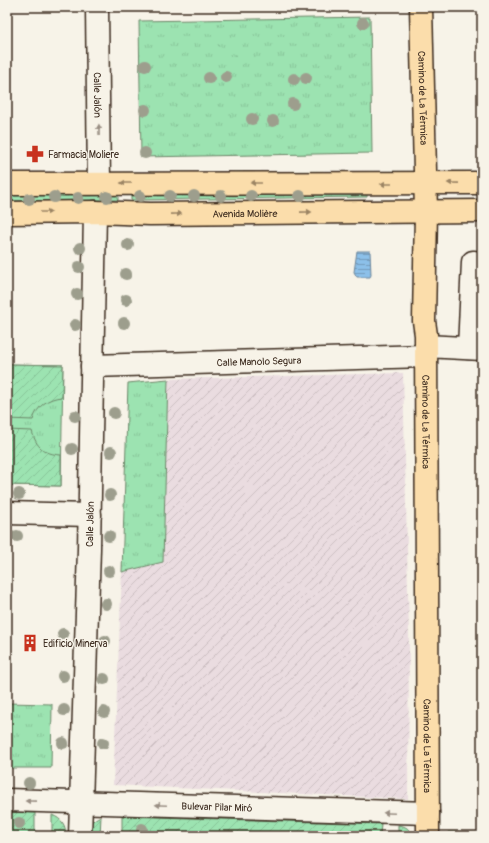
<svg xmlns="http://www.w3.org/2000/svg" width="489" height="843" font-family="Pangolin,sans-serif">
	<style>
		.industrial { fill: url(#industrial-furrows) }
		.grass { fill: url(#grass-tufts); stroke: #6c8668 }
		.garden { fill: url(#garden-furrows); stroke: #6c8668 }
		.water { fill: url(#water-rules); stroke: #6c8498 }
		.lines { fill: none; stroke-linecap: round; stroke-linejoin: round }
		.minor-casing { stroke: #3b2a1e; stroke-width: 25 }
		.major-casing { stroke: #3b2a1e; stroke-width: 25 }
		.minor { stroke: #f7f3e8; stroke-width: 22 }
		.major { stroke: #fbddab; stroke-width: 22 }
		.tree { fill: #9d9e8d }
		.oneway { fill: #998e83 }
		.oneway2 { fill: #9b8464 }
		.labels { text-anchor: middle; stroke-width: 3; stroke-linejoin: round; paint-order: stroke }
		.street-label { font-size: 10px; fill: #3b2a1e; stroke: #f7f3e8 }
		.poi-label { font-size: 10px; fill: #3b2a1e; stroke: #f7f3e8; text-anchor: start }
	</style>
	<defs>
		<pattern id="industrial-furrows" width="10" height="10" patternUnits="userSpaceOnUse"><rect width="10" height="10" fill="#eadce0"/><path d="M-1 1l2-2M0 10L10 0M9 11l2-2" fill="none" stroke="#cabdc0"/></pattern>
		<pattern id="grass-tufts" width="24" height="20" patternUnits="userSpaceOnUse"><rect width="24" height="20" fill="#9ce3b1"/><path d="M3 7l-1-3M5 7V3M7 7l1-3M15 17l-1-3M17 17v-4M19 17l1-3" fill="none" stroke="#87c398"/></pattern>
		<pattern id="garden-furrows" width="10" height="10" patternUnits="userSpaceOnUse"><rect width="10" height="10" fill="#9ce3b1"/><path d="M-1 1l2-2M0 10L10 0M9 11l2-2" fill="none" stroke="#87c398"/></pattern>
		<pattern id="water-rules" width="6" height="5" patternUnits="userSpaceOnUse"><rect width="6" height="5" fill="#8cc0e9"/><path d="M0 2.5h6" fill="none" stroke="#749cbc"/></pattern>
	</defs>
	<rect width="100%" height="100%" fill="#f7f3e8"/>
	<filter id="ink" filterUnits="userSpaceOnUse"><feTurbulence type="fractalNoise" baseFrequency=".025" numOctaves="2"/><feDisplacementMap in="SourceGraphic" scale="8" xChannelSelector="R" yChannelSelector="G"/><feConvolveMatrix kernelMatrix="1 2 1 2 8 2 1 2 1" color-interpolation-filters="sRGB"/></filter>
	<g filter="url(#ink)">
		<path class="industrial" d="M403,373L409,635L408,799L113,785L122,572L163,562L168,379Z"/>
		<g class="grass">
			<path d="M370,17L372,153L141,157L139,21Z"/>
			<path d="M367,191V197L131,200V194Z"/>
			<path d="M118,194V200L7,201V195Z"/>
			<path d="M7,364L63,365L61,486L7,485Z"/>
			<path d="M168,379L163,562L122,572L128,383Z"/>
			<path d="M7,703L52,704L51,768H7Z"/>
			<path d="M448,832L482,833V836H448Z"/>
		</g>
		<g class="garden">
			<path d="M7,364L63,365L62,397C48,398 37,406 33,420L7,419Z"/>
			<path d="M7,430L32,431C36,447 44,454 61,455V486L7,485Z"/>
			<path d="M7,812L35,813V835L7,834Z"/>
			<path d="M52,815C62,819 66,825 66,836H52Z"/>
			<path d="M101,816L100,836H88C88,826 91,820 101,816Z"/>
			<path d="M122,816L381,824L380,836H122Z"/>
			<path d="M398,825C406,826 410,829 412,836H398Z"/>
		</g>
		<path class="water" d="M357,251H370L371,275L370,277H357L354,272Z"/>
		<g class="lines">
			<g class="minor-casing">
				<g id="minor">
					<path id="s1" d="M97,7L99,183"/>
					<path d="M426,346L482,349"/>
					<path d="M469,348L473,262L482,263"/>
					<path id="s2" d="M92,366L425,356"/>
					<path d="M7,513L90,515"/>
					<path id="s3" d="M7,800L428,813"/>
					<path id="s4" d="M80,836L89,549L95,212"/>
				</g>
			</g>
			<g class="major-casing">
				<g id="major">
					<path id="s5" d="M421,7L426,212L424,321L426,335L428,836"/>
					<path d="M7,184L482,183"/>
					<path id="s6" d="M7,213L95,212L150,214L482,211"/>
				</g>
			</g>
			<use href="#minor" class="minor"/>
			<use href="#major" class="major"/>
		</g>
		<g class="tree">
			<circle cx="363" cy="23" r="6"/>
			<circle cx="145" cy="66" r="6"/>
			<circle cx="226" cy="77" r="6"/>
			<circle cx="209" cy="78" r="6"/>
			<circle cx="306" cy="78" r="6"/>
			<circle cx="294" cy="79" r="6"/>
			<circle cx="293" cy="104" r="6"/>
			<circle cx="145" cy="110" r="6"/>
			<circle cx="252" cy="119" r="6"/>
			<circle cx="273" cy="121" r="6"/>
			<circle cx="145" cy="153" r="6"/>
			<circle cx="140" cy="196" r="6"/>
			<circle cx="170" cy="196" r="6"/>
			<circle cx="194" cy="196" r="6"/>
			<circle cx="221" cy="196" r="6"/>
			<circle cx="251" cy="196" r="6"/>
			<circle cx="300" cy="196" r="6"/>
			<circle cx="54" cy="197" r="6"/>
			<circle cx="107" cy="197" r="6"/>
			<circle cx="78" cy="198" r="6"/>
			<circle cx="29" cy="199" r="6"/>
			<circle cx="128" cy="245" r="6"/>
			<circle cx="80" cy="248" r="6"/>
			<circle cx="79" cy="267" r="6"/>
			<circle cx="126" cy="274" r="6"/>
			<circle cx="77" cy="294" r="6"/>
			<circle cx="126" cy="300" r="6"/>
			<circle cx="124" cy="323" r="6"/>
			<circle cx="75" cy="325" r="6"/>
			<circle cx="114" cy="413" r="6"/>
			<circle cx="75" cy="416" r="6"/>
			<circle cx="72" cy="449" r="6"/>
			<circle cx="111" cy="452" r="6"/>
			<circle cx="19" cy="494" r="6"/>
			<circle cx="110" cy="495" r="6"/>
			<circle cx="17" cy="536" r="6"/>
			<circle cx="109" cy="536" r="6"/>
			<circle cx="109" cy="571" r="6"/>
			<circle cx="106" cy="604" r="6"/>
			<circle cx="63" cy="634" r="6"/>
			<circle cx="105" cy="641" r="6"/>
			<circle cx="63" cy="676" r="6"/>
			<circle cx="104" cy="679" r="6"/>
			<circle cx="64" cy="710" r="6"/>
			<circle cx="104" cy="712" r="6"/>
			<circle cx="63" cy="743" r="6"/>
			<circle cx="103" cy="743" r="6"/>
			<circle cx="29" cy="783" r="6"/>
			<circle cx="19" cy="823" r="6"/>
			<circle cx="142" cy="829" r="6"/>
		</g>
		<defs><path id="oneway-solid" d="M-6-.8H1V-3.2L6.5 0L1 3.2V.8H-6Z"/></defs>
		<g class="oneway">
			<use href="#oneway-solid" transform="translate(99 130) rotate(-91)"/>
			<use href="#oneway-solid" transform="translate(31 801) rotate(-179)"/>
			<use href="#oneway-solid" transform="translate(161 805) rotate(-178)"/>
			<use href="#oneway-solid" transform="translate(389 813) rotate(-178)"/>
		</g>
		<g class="oneway2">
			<use href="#oneway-solid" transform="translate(126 183) rotate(180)"/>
			<use href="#oneway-solid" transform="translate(256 183) rotate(-180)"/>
			<use href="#oneway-solid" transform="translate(453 183) rotate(-179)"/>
			<use href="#oneway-solid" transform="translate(386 184) rotate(180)"/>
			<use href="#oneway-solid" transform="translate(46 212)"/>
			<use href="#oneway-solid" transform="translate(306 212) rotate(-1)"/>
			<use href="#oneway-solid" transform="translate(176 214) rotate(-1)"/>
		</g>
	</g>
	<defs>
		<g id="pharmacy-bare" transform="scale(1.38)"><path d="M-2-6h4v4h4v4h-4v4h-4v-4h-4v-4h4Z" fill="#c8321e" stroke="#f7f3e8" stroke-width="2.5" paint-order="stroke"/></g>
		<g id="building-bare" transform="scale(1.38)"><path d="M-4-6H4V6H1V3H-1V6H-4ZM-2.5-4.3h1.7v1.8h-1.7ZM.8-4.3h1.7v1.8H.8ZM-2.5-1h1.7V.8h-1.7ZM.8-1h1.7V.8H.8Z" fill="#c8321e" stroke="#f7f3e8" stroke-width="2.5" paint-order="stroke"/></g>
	</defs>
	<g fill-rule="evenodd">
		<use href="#pharmacy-bare" x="35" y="154"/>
		<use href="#building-bare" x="30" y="643"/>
	</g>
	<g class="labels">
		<g class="street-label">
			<text dy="4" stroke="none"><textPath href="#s1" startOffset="88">Calle Jalón</textPath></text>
			<text dy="4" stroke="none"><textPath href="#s5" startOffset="91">Camino de La Térmica</textPath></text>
			<text dy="4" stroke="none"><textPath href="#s6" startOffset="238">Avenida Molière</textPath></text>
			<text dy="4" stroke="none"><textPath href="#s2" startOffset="167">Calle Manolo Segura</textPath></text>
			<text dy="4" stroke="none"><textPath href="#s5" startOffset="415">Camino de La Térmica</textPath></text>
			<text dy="4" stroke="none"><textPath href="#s4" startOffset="312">Calle Jalón</textPath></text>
			<text dy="4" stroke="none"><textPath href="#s5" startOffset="739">Camino de La Térmica</textPath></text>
			<text dy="4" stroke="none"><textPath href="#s3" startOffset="210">Bulevar Pilar Miró</textPath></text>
		</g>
		<g class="poi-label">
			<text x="48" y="158">Farmacia Moliere</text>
			<text x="43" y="647">Edificio Minerva</text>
		</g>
	</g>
	<rect width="489" height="843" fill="none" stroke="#f7f3e8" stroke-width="24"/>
	<rect x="12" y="12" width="465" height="819" fill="none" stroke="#3b2a1e" stroke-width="1.5" filter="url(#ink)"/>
</svg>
